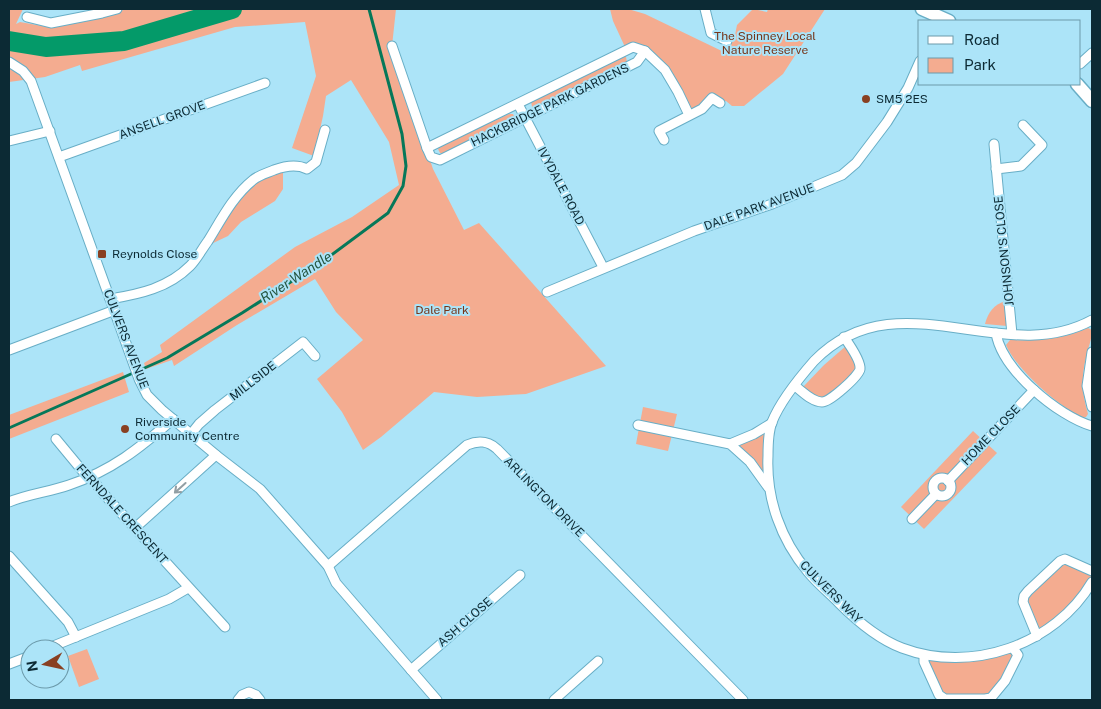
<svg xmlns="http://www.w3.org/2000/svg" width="1101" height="709" font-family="'Public Sans',sans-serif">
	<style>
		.green { fill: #f4ac90 }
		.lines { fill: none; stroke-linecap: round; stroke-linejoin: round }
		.stream { stroke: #067859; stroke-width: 3 }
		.river { stroke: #049a69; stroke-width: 20 }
		.street-casing { stroke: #68aec6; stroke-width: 11 }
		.secondary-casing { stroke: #68aec6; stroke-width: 15 }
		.street { stroke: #fff; stroke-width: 9 }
		.secondary { stroke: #fff; stroke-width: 12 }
		.oneway { stroke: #929fa4 }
		.poi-dot { fill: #894022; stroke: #ace4f8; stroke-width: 2 }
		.labels { text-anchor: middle; stroke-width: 4; stroke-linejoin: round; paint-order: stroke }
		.park-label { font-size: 12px; fill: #75361b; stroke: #ace4f8 }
		.poi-label { font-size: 12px; fill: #0c2a34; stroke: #ace4f8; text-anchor: start }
		.street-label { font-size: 12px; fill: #0c2a34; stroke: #ace4f8 }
		.water-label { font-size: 14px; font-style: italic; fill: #265641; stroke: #ace4f8 }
	</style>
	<rect width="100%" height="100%" fill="#ace4f8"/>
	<g class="green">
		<path d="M9,9H23L16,24L20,22L48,27L103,16L127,9H396L392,46L433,169L464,230L479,223L606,366L526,394L477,397L434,392L381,437L363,450L342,412L317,379L363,340L336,312L315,279L237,325L174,366L172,360L146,369L144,363L162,352L160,345L295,247L352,217L399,185L389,142L351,80L326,96L323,116L314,156L292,148L316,76L305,22L235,27L82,71L80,65L45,77L9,82Z"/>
		<path d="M610,9H628L645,14L726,53L735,35L737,25L753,9L767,12L768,9H825L783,74L744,106H732L726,101C713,102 701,106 690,112L647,49L634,43L625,47L613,21Z"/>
		<path d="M624,56L626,57L627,62L535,108L532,107L531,101Z"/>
		<path d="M509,114H513L515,118L513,121L443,153H440L438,149L440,146Z"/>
		<path d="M283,170V189L275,201L241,222L228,236L209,245L225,217L254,180Z"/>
		<path d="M1005,301L1007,326L985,324C988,312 994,305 1005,301Z"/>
		<path d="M1088,328L1092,330C1092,339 1088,348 1086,358C1081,378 1082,394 1088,414L1086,417L1083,418C1059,407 1016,369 1006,345L1010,340C1040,341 1061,339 1088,328Z"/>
		<path d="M846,346L857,364L856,370L829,396L818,398L803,387L824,365Z"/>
		<path d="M123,372L129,392L9,439V415Z"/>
		<path d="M643,407L677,414L668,451L636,444Z"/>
		<path d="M770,425L765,480L732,444Z"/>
		<path d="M973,431L997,453L924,529L901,507Z"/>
		<path d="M1065,562L1092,574V577L1079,597L1038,633C1035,624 1029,613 1026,604C1024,591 1055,569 1065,562Z"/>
		<path d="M87,649L99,679L79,687L68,656Z"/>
		<path d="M1012,651L1014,655L996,689L990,695L945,696L941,692L926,658Z"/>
	</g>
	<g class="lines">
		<path class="stream" d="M9,428L167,358L242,313L322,262L388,213L403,186L406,166L402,134L369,9"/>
		<path class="river" d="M9,41L46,47L124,41L232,9"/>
		<g class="street-casing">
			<g id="street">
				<path d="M705,9L711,33L727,41"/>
				<path d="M27,17L51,23L102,13L117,9"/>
				<path d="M392,46L427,148L431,157L440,160L637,62L645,51"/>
				<path d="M9,62L23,71L31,81L139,379L147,395L162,410L216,455L260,489L328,566L336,583L437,700"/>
				<path d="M1080,64L1092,53"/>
				<path d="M518,104L603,267"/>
				<path d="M664,140L659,131L702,109L712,98L720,103"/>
				<path d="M9,141L50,131"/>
				<path d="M994,144L1012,334"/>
				<path d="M427,148L633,47L645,51L665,70L678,92L689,115"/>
				<path d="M59,157L265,83"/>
				<path d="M996,169L1021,166L1042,145L1023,125"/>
				<path d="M547,292L694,231L772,204L842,175L856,163L887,122L908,88L920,61"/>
				<path d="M110,299C140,294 168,288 190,266C197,259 202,249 208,241C221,220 233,196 253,180C259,175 267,173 274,170C285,166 297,164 307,169L316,162L325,130"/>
				<path d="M1092,320C1002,369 897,276 814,361C800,377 780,402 772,422C768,432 768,445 768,456C766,499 781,540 808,572C817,583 829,593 839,603C857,621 878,639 902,648C971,674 1055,645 1092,582"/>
				<path d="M996,333C1002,370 1058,416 1092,426"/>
				<path d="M9,350L115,310"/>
				<path d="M1092,352L1087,386L1092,407"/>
				<path d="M795,386C802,391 812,402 822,402C830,402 859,376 860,369C861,361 849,344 844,337"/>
				<path d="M638,425L730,444L750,462L768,487"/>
				<path d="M191,434L199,424L215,410L303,342L315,356"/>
				<path d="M56,439L85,474L93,480L102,492L225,627"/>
				<path d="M730,444L754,434L772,423"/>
				<circle cx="942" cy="487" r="9"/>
				<path d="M948,481L1034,390"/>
				<path d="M9,502C28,494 49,492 69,485C111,471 140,448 173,419"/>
				<path d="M912,519L936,494"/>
				<path d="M135,528L216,455"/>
				<path d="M9,556L68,622L76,637"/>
				<path d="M328,566L467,445C479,440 488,441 497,449L743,700"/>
				<path d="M1037,636L1023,602L1024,596L1028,591L1060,561L1065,559L1092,571"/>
				<path d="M46,649L169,599L188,588"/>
				<path d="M924,655V662L939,695L945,699H985L991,698L1005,681L1018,655L1013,648"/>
				<path d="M9,664L30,656"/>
				<path d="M411,670L520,575"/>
				<path d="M238,700L242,695L249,692L256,695L260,700"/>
				<path d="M554,700L598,661"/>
			</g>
		</g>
		<g class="secondary-casing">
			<g id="secondary">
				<path d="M922,9L949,21"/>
				<path d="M1077,84L1092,101"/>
			</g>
		</g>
		<use href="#street" class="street"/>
		<use href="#secondary" class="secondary"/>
	</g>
	<defs><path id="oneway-shaft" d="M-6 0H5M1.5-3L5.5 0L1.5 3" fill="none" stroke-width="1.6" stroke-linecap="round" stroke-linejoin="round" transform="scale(1.25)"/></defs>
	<use class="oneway" href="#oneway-shaft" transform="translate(180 488) rotate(138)"/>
	<g class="poi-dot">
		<circle cx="866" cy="99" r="5"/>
		<rect x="97" y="249" width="10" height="10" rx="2.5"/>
		<circle cx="125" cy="429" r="5"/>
	</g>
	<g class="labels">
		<g class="park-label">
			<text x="765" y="40">The Spinney Local<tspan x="765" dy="14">Nature Reserve</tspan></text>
			<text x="442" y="314">Dale Park</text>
		</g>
		<g class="poi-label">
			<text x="876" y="103">SM5 2ES</text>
			<text x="112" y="258">Reynolds Close</text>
			<text x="135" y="426">Riverside<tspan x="135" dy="14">Community Centre</tspan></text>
		</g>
		<g class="street-label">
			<text transform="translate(550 105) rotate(-26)" y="4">HACKBRIDGE PARK GARDENS</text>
			<text transform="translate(162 120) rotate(-20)" y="4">ANSELL GROVE</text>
			<text transform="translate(561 186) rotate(62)" y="4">IVYDALE ROAD</text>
			<text transform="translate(759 207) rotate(-20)" y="4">DALE PARK AVENUE</text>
			<text transform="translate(1004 251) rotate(-96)" y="4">JOHNSON'S CLOSE</text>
			<text transform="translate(126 339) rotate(69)" y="4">CULVERS AVENUE</text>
			<text transform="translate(253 381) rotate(-38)" y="4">MILLSIDE</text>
			<text transform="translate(991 435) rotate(-46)" y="4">HOME CLOSE</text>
			<text transform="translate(544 497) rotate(45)" y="4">ARLINGTON DRIVE</text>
			<text transform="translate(122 514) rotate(48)" y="4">FERNDALE CRESCENT</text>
			<text transform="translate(831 592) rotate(45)" y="4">CULVERS WAY</text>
			<text transform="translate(465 622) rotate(-41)" y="4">ASH CLOSE</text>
		</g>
		<g class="water-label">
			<text transform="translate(296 277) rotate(-33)" y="5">River Wandle</text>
		</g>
	</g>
	<rect width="1101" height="709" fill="none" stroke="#0c2a34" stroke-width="20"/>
	<rect x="918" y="20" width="162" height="65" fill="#ace4f8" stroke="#6c9aaa"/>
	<rect x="928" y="36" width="25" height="8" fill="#ffffff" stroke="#6c9aaa"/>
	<text x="964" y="45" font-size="15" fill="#0c2a34">Road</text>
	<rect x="928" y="58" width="25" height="15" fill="#f4ac90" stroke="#6c9aaa"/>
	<text x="964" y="70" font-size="15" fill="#0c2a34">Park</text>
	<g transform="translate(45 664) rotate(261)"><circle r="24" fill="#ace4f8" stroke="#6c9aaa"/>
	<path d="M0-4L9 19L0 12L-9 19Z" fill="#894022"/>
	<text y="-8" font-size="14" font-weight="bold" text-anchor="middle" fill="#0c2a34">N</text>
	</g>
</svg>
